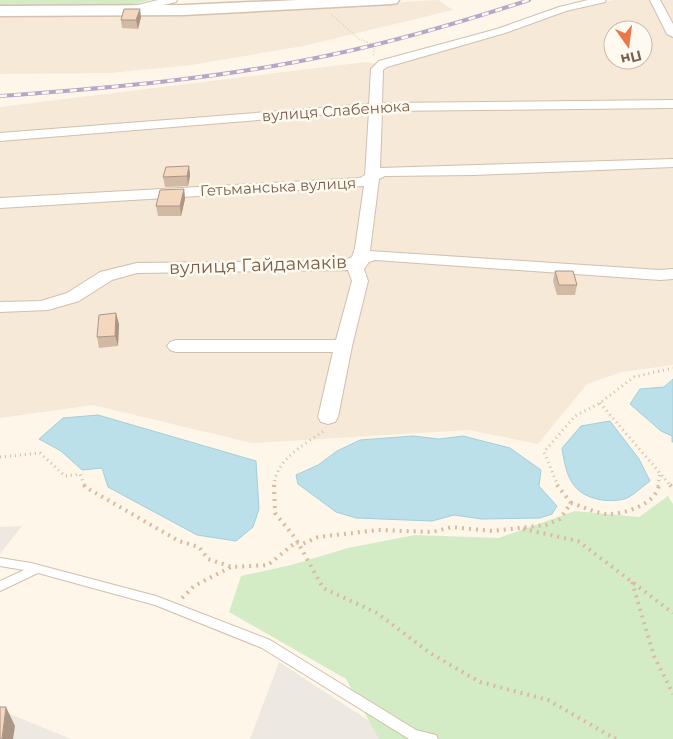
<svg xmlns="http://www.w3.org/2000/svg" width="673" height="739" font-family="Montserrat,sans-serif">
	<style>
		.residential { fill: #f6e9d7; fill-rule: evenodd }
		.industrial { fill: #eee8e2 }
		.green { fill: #d4ecc6 }
		.water { fill: #bce0e9; stroke: #a1cfdb }
		.lines { fill: none; stroke-linecap: round; stroke-linejoin: round }
		.lane-casing { stroke: #d1bfad; stroke-width: 2 }
		.street-casing { stroke: #d1bfad; stroke-width: 2 }
		.secondary-casing { stroke: #d6c1ad; stroke-width: 3 }
		.path-far2 { stroke: #dabaa1; stroke-width: 2; stroke-dasharray: 0.5 2.5; stroke-linecap: butt }
		.path-far1 { stroke: #dabaa1; stroke-width: 3; stroke-dasharray: 1 4; stroke-linecap: butt }
		.path { stroke: #dabaa1; stroke-width: 4; stroke-dasharray: 2 5; stroke-linecap: butt }
		.lane { fill: #fff; fill-rule: evenodd }
		.street { fill: #fff; fill-rule: evenodd }
		.secondary { fill: #fff; fill-rule: evenodd }
		.rail-casing { stroke: #baa5c9; stroke-width: 4 }
		.rail { stroke: #fffaf0; stroke-width: 2.5; stroke-dasharray: 7; stroke-linecap: butt }
		.wall { fill: #d2b9a4 }
		.shaded-wall { fill: #ab9686 }
		.building { fill: #f4d7bf; stroke: #ab9686 }
		.labels { text-anchor: middle; stroke-width: 5; stroke-linejoin: round; paint-order: stroke }
		.far-street-label { font-size: 15px; fill: #7a5d4a; stroke: #fffaf0 }
		.street-label { font-size: 18px; fill: #7a5d4a; stroke: #fffaf0 }
	</style>
	<rect width="100%" height="100%" fill="#fdf6e9"/>
	<g class="residential">
		<path d="M438,0L453,10L303,46L191,65L110,73L0,74V14L273,10Z"/>
		<path d="M614,0H673V365L622,372L587,384L538,444L469,430L252,443L93,405L0,418V107L366,62L389,66L493,37L569,11ZM613,30H643V60H613Z"/>
	</g>
	<g class="industrial">
		<path d="M22,526L0,554V527Z"/>
		<path d="M279,662L397,739H250Z"/>
		<path d="M0,710L71,739H0Z"/>
	</g>
	<g class="green">
		<path d="M0,0H151L115,8H0Z"/>
		<path d="M668,496L673,504V739H379L346,679L229,612L241,576L291,565L348,548L415,535L499,538L575,511L639,517Z"/>
	</g>
	<g class="water">
		<path d="M673,379V442H672V436L661,431L630,404L640,389L664,387Z"/>
		<path d="M98,415L256,461L259,509L253,527L236,541L197,535L108,487L102,468L82,470L61,451L39,439L63,418Z"/>
		<path d="M610,421L639,459L650,481C643,486 636,493 629,497C622,501 610,501 602,500C571,495 566,475 562,448L581,426Z"/>
		<path d="M413,436L439,439L463,436L510,448L541,470L539,486L557,506L552,514L540,518L482,519L454,515L432,521L356,518L336,512L298,484L296,475L318,465L337,451L360,440Z"/>
	</g>
	<g class="lines">
		<g class="lane-casing">
			<path id="lane" d="M0,558L31,563L156,596L270,640L416,730L436,735L438,739H409L262,648L155,605L38,573L0,591V581L24,570L0,566Z"/>
		</g>
		<g class="street-casing">
			<g id="street">
				<path d="M158,0H177L176,2L125,14L120,11L121,9Z"/>
				<path d="M588,0H606L605,2L566,11L505,33L387,67L383,70L382,103L673,100V108L382,111L380,168L673,159V167L474,175L385,176L379,179L370,251L660,270L673,269V279L660,280L375,260L369,262L364,269L368,281L352,346L338,417L335,422L328,424L321,422L318,417L333,352H176L170,350L167,346L170,342L176,340H336L352,281L348,270L137,273L112,280L79,301L48,310L0,312V302L41,301L67,293L100,272L137,263L343,261L352,257L355,248L364,186L0,208V198L360,178L365,175L369,111L0,141V133L369,104L371,69L379,61L497,29L559,7Z"/>
				<path d="M650,0H660L673,24V37L667,34Z"/>
			</g>
		</g>
		<g class="secondary-casing">
			<path id="secondary" d="M299,0H399L397,3L392,4L184,15L0,16V6L184,5Z"/>
		</g>
		<path class="path-far2" d="M332,15L359,39L375,45L373,57"/>
		<g class="path-far1">
			<path d="M600,403L671,486"/>
			<path d="M0,457L40,453L65,476L80,474L85,486"/>
			<path d="M274,486C276,458 305,445 325,430"/>
			<path d="M558,486L544,452L575,416L600,403L634,377L673,368"/>
			<path d="M658,486L660,472"/>
		</g>
		<g class="path">
			<path d="M84,485L85,487L179,541L199,547L208,559L232,567L268,565L296,542L302,544L318,537L378,530L432,532L452,527L492,531L546,525L560,519L571,503C582,506 597,514 608,514C625,514 656,504 659,485"/>
			<path d="M274,485L275,513L296,539L323,588L377,613L430,653L480,682L548,700L614,738L620,739"/>
			<path d="M557,485L571,503"/>
			<path d="M670,485L673,488"/>
			<path d="M523,529L578,541L673,613"/>
			<path d="M632,582L654,656L673,694"/>
			<path d="M182,598L194,586L231,567"/>
		</g>
		<use href="#lane" class="lane"/>
		<use href="#street" class="street"/>
		<use href="#secondary" class="secondary"/>
		<g class="rail-casing">
			<path id="rail" d="M0,96C112,88 225,78 335,54C401,40 465,21 529,0"/>
		</g>
		<use href="#rail" class="rail"/>
	</g>
	<g class="wall">
		<path d="M141,17L138,29L122,28L121,20Z"/>
		<path d="M189,166L190,176L188,186L165,187L163,177Z"/>
		<path d="M184,189L185,199L181,216H158L156,206Z"/>
		<path d="M555,271L577,285L575,295H557L553,281Z"/>
		<path d="M119,324L118,346L99,348L97,337Z"/>
	</g>
	<g class="shaded-wall">
		<path d="M140,9L141,17L138,29L136,20Z"/>
		<path d="M189,166L190,176L188,186L187,176Z"/>
		<path d="M184,189L185,199L181,216L180,206Z"/>
		<path d="M116,313L119,324L118,346L115,336Z"/>
		<path d="M6,707L15,726L13,739H2Z"/>
	</g>
	<g class="building">
		<path d="M124,9H140L136,20H121Z"/>
		<path d="M189,166L187,176L163,177L166,167Z"/>
		<path d="M184,189L180,206H156L160,190Z"/>
		<path d="M555,271H573L577,285H559Z"/>
		<path d="M116,313L115,336L97,337L99,315Z"/>
		<path d="M0,707H6L2,739H0Z"/>
	</g>
	<g class="labels">
		<g class="far-street-label">
			<text transform="translate(336 111) rotate(-4)" y="5">вулиця Слабенюка</text>
			<text transform="translate(278 187) rotate(-3)" y="5">Гетьманська вулиця</text>
		</g>
		<g class="street-label">
			<text transform="translate(258 265) rotate(-2)" y="6">вулиця Гайдамаків</text>
		</g>
	</g>
	<g transform="translate(628 45) rotate(166)"><circle r="24" fill="#fffaf0" stroke="#cabbae"/>
	<path d="M0-4L9 19L0 12L-9 19Z" fill="#ec754a"/>
	<text y="-8" font-size="14" font-weight="bold" text-anchor="middle" fill="#7a5d4a">Пн</text>
	</g>
</svg>
